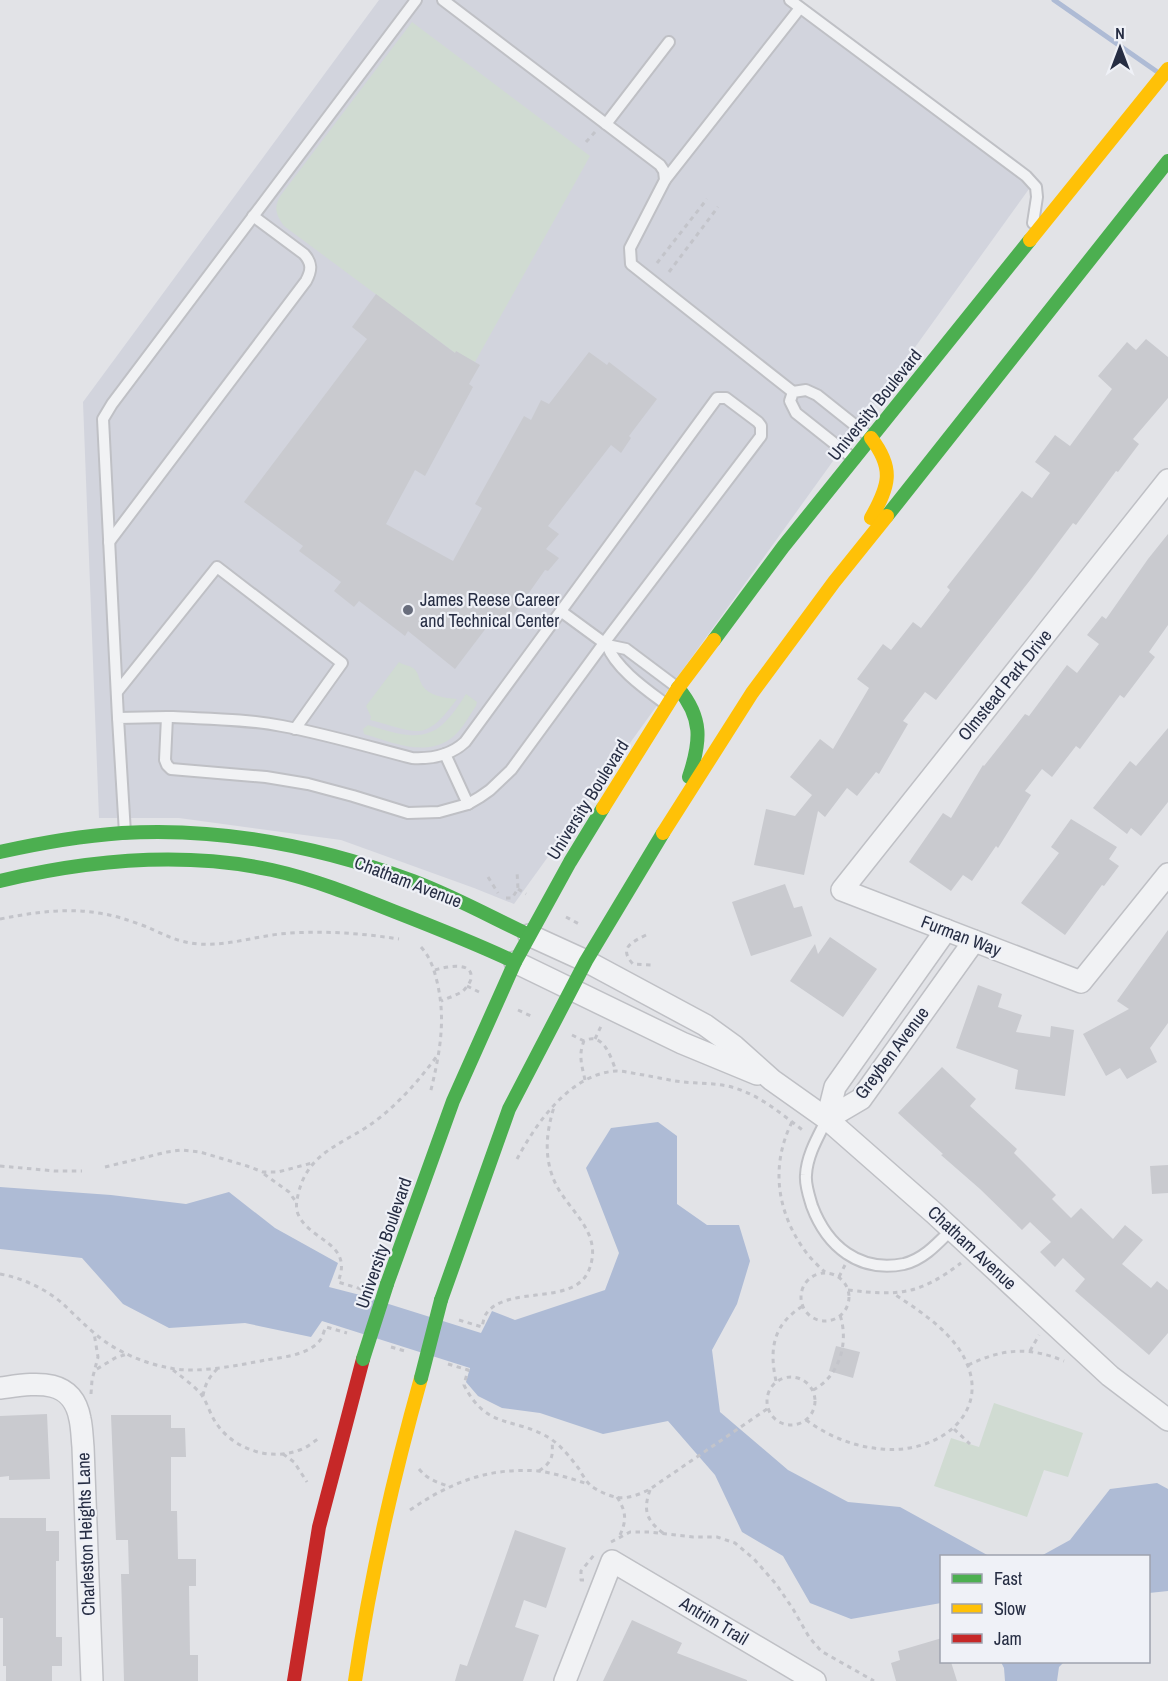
<svg xmlns="http://www.w3.org/2000/svg" width="1168" height="1681" font-family="'Archivo Narrow',sans-serif">
	<style>
		.built { fill: #d2d4dd }
		.green { fill: #d0dbd2 }
		.water { fill: #aebbd5 }
		.lines { fill: none; stroke-linecap: round; stroke-linejoin: round }
		.stream { stroke: #aebbd5; stroke-width: 5 }
		.building { fill: #c9cacf }
		.lane-casing { stroke: #bfc0c5; stroke-width: 14 }
		.street-casing { stroke: #bfc0c5; stroke-width: 24 }
		.path { stroke: #c3c4ca; stroke-width: 3; stroke-dasharray: 4.5 4.5; stroke-linecap: butt }
		.lane { stroke: #f1f2f4; stroke-width: 10 }
		.street { stroke: #f1f2f4; stroke-width: 21 }
		.fast { stroke: #4caf50; stroke-width: 14 }
		.slow { stroke: #ffc107; stroke-width: 14 }
		.jam { stroke: #c62828; stroke-width: 14 }
		.fast-bridge { stroke: #4caf50; stroke-width: 14 }
		.poi-dot { fill: #686d7c; stroke: #eff1f7; stroke-width: 2 }
		.labels { text-anchor: middle; stroke-width: 4.5; stroke-linejoin: round; paint-order: stroke }
		.street-label { font-size: 18px; fill: #262d43; stroke: #eff1f7 }
		.poi-label { font-size: 18px; fill: #262d43; stroke: #eff1f7; text-anchor: start }
	</style>
	<rect width="100%" height="100%" fill="#e2e3e7"/>
	<path class="built" d="M379,0H794L1034,182L514,904L474,888L341,840L179,818H99L83,402Z"/>
	<g class="green">
		<path d="M412,22L590,156L475,362L455,353L284,226C276,215 273,207 281,195Z"/>
		<path d="M399,662C404,666 412,665 416,671C419,675 419,680 422,685C429,696 444,698 457,699C424,744 418,732 370,720L371,717L366,706Z"/>
		<path d="M466,694L477,702L476,706C469,716 463,728 454,736C427,759 392,742 364,734L363,729L368,725C395,733 424,745 446,721C454,713 460,703 466,694Z"/>
		<path d="M994,1403L1083,1433L1068,1477L1044,1470L1027,1517L934,1486L951,1438L979,1447Z"/>
	</g>
	<g class="water">
		<path d="M658,1122L677,1136V1204L707,1225H739L750,1261L737,1304L712,1350L720,1412L788,1470L848,1502L900,1507L989,1556H942L941,1603L851,1619L810,1603L783,1556L742,1532L715,1475L668,1421L603,1434L540,1413L502,1408L478,1396L466,1382L470,1368L322,1321L311,1337L245,1323L169,1328L123,1304L82,1258L0,1249V1187L111,1195L186,1204L229,1192L275,1228L338,1263L329,1287L360,1295L481,1333L492,1311L515,1320L605,1290L619,1253L586,1168L611,1128Z"/>
		<path d="M1157,1483L1168,1489V1591L1149,1593L1148,1556H1041L1070,1540L1110,1489Z"/>
		<path d="M1001,1662H1064L1059,1667L1057,1681H1005L1004,1668Z"/>
	</g>
	<g class="lines">
		<path class="stream" d="M1054,0L1156,71"/>
	</g>
	<g class="building">
		<path d="M376,294L455,353L456,351L480,365L469,384L473,387L425,476L415,470L386,524L453,561L482,508L475,504L524,416L531,420L541,400L549,404L589,352L607,365L609,362L657,399L629,436L631,438L621,453L611,445L548,526L559,534L546,549L559,558L548,571L545,570L507,624L496,615L455,669L408,631L405,636L359,601L354,607L334,591L341,582L299,551L303,546L244,502L367,339L352,327Z"/>
		<path d="M1146,339L1168,357V398L1133,439L1139,444L1118,472L1116,471L1076,525L1073,523L1031,579L936,700L925,692L903,721L908,724L879,774L876,772L857,796L847,788L825,817L818,811L804,875L754,865L766,809L795,816L812,795L790,777L820,739L833,749L869,688L857,679L883,644L891,650L913,622L921,628L950,590L947,587L1022,491L1032,498L1050,473L1035,462L1055,435L1070,446L1112,389L1098,376L1127,342L1136,350Z"/>
		<path d="M1168,534V625L1149,652L1155,657L1124,698L1120,695L1080,749L1076,746L1052,777L1042,769L1025,791L1031,795L998,848L996,846L972,881L963,875L951,891L909,862L943,813L951,818L983,765L984,766L1025,714L1029,716L1067,665L1077,673L1099,644L1087,635L1102,616L1106,619L1148,559Z"/>
		<path d="M1168,728V802L1141,836L1131,828L1127,834L1093,808L1130,761L1136,766Z"/>
		<path d="M1071,819L1117,847L1109,859L1119,866L1104,886L1102,885L1065,935L1021,903L1059,853L1051,847Z"/>
		<path d="M785,884L794,908L802,906L812,936L751,956L732,902Z"/>
		<path d="M1168,930V1023L1150,1048L1157,1062L1127,1079L1120,1068L1106,1076L1083,1034L1129,1009L1117,1001Z"/>
		<path d="M830,937L877,969L843,1017L790,981L815,944L818,954Z"/>
		<path d="M978,985L1002,994L998,1007L1022,1015L1016,1032L1050,1037L1051,1026L1074,1030L1065,1096L1015,1089L1018,1070L956,1048Z"/>
		<path d="M942,1067L976,1099L970,1106L1017,1149L1014,1153L1056,1195L1052,1199L1071,1218L1081,1208L1113,1239L1125,1225L1143,1240L1122,1264L1151,1288L1157,1281L1168,1290V1333L1149,1355L1075,1291L1085,1279L1063,1258L1055,1267L1040,1252L1051,1242L1030,1222L1022,1230L980,1189L941,1155L943,1154L898,1113Z"/>
		<path d="M1168,1165V1193L1152,1194L1150,1166Z"/>
		<path d="M836,1346L860,1352L853,1378L829,1371Z"/>
		<path d="M47,1414L50,1479L9,1480V1476L0,1477V1416Z"/>
		<path d="M111,1415H171V1428H185L186,1457H171V1511H177L178,1559H196V1586H189L190,1655H198V1681H124L121,1574H129L128,1540H116Z"/>
		<path d="M0,1518H46V1531H59V1561H56V1637H62V1666H52V1681H6V1666H3V1618H0Z"/>
		<path d="M515,1530L566,1548L546,1608L524,1600L515,1627L539,1635L523,1681H455L460,1664L467,1666Z"/>
		<path d="M632,1620L682,1643L677,1653L747,1680V1681H603Z"/>
		<path d="M942,1638V1662H951L957,1681H896L891,1663L900,1660L898,1651Z"/>
	</g>
	<g class="lines">
		<g class="lane-casing">
			<g id="lane">
				<path d="M443,0L660,165L664,171L665,180L630,248L631,264L793,392"/>
				<path d="M790,0L1026,176L1036,187L1037,197L1033,223"/>
				<path d="M606,124L669,42"/>
				<path d="M665,180L800,8"/>
				<path d="M854,459L796,413L790,401L793,392L806,390L817,395L871,438"/>
				<path d="M109,542L306,281C312,270 312,263 304,254L253,216"/>
				<path d="M562,612L607,645L626,649L678,688"/>
				<path d="M607,645C616,669 647,690 667,705"/>
				<path d="M117,692L217,567L342,663L295,729"/>
				<path d="M118,718L103,419L112,404L416,0"/>
				<path d="M445,754L468,804"/>
				<path d="M125,833L118,718L167,717H173C209,719 246,719 282,726C326,734 369,747 412,758C431,759 450,756 465,742L717,398H726L758,422L761,426V436L604,643L511,770L490,790L480,797L468,804L439,812L408,813L353,796L308,784L266,777L171,769L167,765L165,760L167,717"/>
				<path d="M827,1119C818,1137 807,1155 806,1175C805,1185 809,1196 812,1206C827,1246 859,1273 904,1264C924,1259 938,1243 952,1229"/>
			</g>
		</g>
		<g class="street-casing">
			<g id="street">
				<path d="M1168,480L842,890L1081,982L1168,874"/>
				<path d="M529,935L586,961L705,1025L734,1046L772,1080L827,1119L934,1213L1110,1376L1168,1420"/>
				<path d="M515,962L682,1043L757,1074"/>
				<path d="M827,1119L861,1099L974,941"/>
				<path d="M827,1119L835,1087L946,930"/>
				<path d="M0,1388C32,1384 72,1375 80,1419C82,1428 82,1437 83,1447L92,1681"/>
				<path d="M565,1681L612,1561L815,1681"/>
			</g>
		</g>
		<g class="path">
			<path d="M586,142L595,132"/>
			<path d="M657,263L707,199"/>
			<path d="M669,272L718,207"/>
			<path d="M488,877L498,893"/>
			<path d="M518,889L526,894"/>
			<path d="M506,898H512L518,889L517,871"/>
			<path d="M566,917L581,925"/>
			<path d="M0,919C51,909 89,905 139,924C161,932 174,942 199,944C227,946 253,937 280,934C319,930 360,933 399,939"/>
			<path d="M646,935C632,942 618,948 633,964L652,965"/>
			<path d="M421,947C431,958 435,972 438,986C446,1023 439,1057 430,1094"/>
			<path d="M435,970C444,967 474,960 471,979C470,983 466,988 463,991C457,995 448,998 441,1001"/>
			<path d="M467,986L479,992"/>
			<path d="M518,1010L531,1016"/>
			<path d="M572,1035L584,1041"/>
			<path d="M595,1039L602,1024"/>
			<path d="M585,1080C582,1066 578,1055 584,1041C603,1031 611,1057 616,1071"/>
			<path d="M792,1122C771,1164 776,1209 803,1248C809,1257 817,1265 825,1272"/>
			<path d="M517,1159C537,1122 570,1074 616,1071C626,1071 635,1074 644,1075C654,1077 665,1079 675,1081C695,1084 716,1082 735,1088C761,1096 783,1115 805,1132"/>
			<path d="M0,1166L55,1171H82"/>
			<path d="M105,1167L167,1152L181,1150L200,1152L247,1166L263,1172H278L312,1163"/>
			<path d="M264,1174L289,1192L296,1202"/>
			<circle cx="825" cy="1297" r="24"/>
			<path d="M0,1274C22,1278 44,1288 62,1303C75,1315 88,1329 103,1340C122,1354 147,1364 170,1368C197,1374 239,1365 266,1360C283,1357 310,1355 321,1339C323,1336 324,1330 326,1327L347,1333"/>
			<path d="M839,1277L845,1265"/>
			<path d="M361,1289L338,1282C354,1242 310,1242 298,1214C295,1206 297,1199 299,1191C310,1149 348,1143 378,1119C401,1101 420,1079 437,1056"/>
			<path d="M848,1290C899,1296 919,1295 961,1263"/>
			<path d="M459,1320L482,1327C483,1323 484,1317 486,1314C507,1284 574,1307 589,1270C605,1229 563,1209 552,1175C544,1152 547,1130 554,1107"/>
			<path d="M391,1347L405,1351"/>
			<path d="M1030,1351L1039,1335"/>
			<path d="M448,1364L468,1370L464,1385C487,1431 515,1416 551,1439C562,1447 571,1458 579,1469C582,1474 586,1481 590,1485C596,1490 607,1495 615,1497C626,1500 641,1494 650,1489L767,1409"/>
			<path d="M968,1365C1002,1349 1028,1346 1064,1361"/>
			<path d="M97,1369L115,1358L127,1354"/>
			<path d="M173,1370C182,1377 193,1385 201,1394C207,1402 210,1414 216,1423C234,1450 272,1462 302,1449C308,1447 313,1442 318,1439"/>
			<circle cx="791" cy="1401" r="24"/>
			<path d="M776,1381C769,1349 773,1324 803,1306"/>
			<path d="M813,1390C840,1376 849,1342 840,1315"/>
			<path d="M91,1394L92,1380L98,1357L94,1333"/>
			<path d="M203,1396C205,1383 210,1376 219,1367"/>
			<path d="M806,1420C828,1436 854,1447 882,1449C940,1455 999,1409 959,1349C943,1326 917,1309 894,1294"/>
			<path d="M954,1429L970,1444"/>
			<path d="M283,1454L294,1462L307,1482"/>
			<path d="M419,1469C427,1479 436,1482 448,1486"/>
			<path d="M539,1471C553,1461 553,1457 552,1440"/>
			<path d="M650,1490C643,1510 646,1520 663,1533"/>
			<path d="M617,1497C626,1511 627,1520 620,1535"/>
			<path d="M410,1510C449,1483 489,1467 538,1471C555,1473 572,1479 588,1484"/>
			<path d="M611,1542L630,1532H650L693,1537H717L735,1543L754,1559L776,1584L793,1609L809,1637L821,1651L874,1681"/>
			<path d="M584,1580H581V1571L594,1555"/>
		</g>
		<use href="#lane" class="lane"/>
		<use href="#street" class="street"/>
		<g class="fast">
			<path d="M887,516L1168,161"/>
			<path d="M714,640L783,547L1030,240"/>
			<path d="M678,688C703,718 701,741 689,777"/>
			<path d="M0,852C40,843 81,836 122,833C221,827 321,847 413,881C453,896 491,917 529,935"/>
			<path d="M0,881C88,860 182,851 272,870C313,879 353,895 393,911C434,927 475,943 515,962"/>
			<path d="M387,1284L453,1101L515,962L570,862L603,808"/>
			<path d="M441,1300L509,1109L586,961L663,833"/>
		</g>
		<g class="slow">
			<path d="M1030,240L1168,69"/>
			<path d="M871,438C895,469 889,486 871,518"/>
			<path d="M603,808L678,688L714,640"/>
			<path d="M663,833L752,693L834,582L887,516"/>
			<path d="M355,1681C370,1578 393,1478 421,1378"/>
		</g>
		<path class="jam" d="M294,1681L319,1527L363,1359"/>
		<g class="fast-bridge">
			<path d="M363,1359L387,1284"/>
			<path d="M421,1378L441,1300"/>
		</g>
	</g>
	<circle class="poi-dot" cx="408" cy="610" r="6"/>
	<g class="labels">
		<g class="street-label">
			<text transform="translate(875 405) rotate(-51)" y="6">University Boulevard</text>
			<text transform="translate(1005 685) rotate(-51)" y="6">Olmstead Park Drive</text>
			<text transform="translate(588 800) rotate(-58)" y="6">University Boulevard</text>
			<text transform="translate(408 882) rotate(21)" y="6">Chatham Avenue</text>
			<text transform="translate(961 936) rotate(21)" y="6">Furman Way</text>
			<text transform="translate(892 1053) rotate(-53)" y="6">Greyben Avenue</text>
			<text transform="translate(384 1243) rotate(-71)" y="6">University Boulevard</text>
			<text transform="translate(972 1248) rotate(43)" y="6">Chatham Avenue</text>
			<text transform="translate(86 1534) rotate(-92)" y="6">Charleston Heights Lane</text>
			<text transform="translate(714 1621) rotate(31)" y="6">Antrim Trail</text>
		</g>
		<g class="poi-label">
			<text x="420" y="606">James Reese Career<tspan x="420" dy="21">and Technical Center</tspan></text>
		</g>
	</g>
	<rect x="940" y="1555" width="210" height="108" fill="#eff1f7" stroke="#9fa3af" stroke-width="1.5"/>
	<rect x="952" y="1574" width="30" height="9" fill="#4caf50" stroke="#9fa3af" stroke-width="1.5"/>
	<text x="994" y="1585" font-size="18" fill="#262d43">Fast</text>
	<rect x="952" y="1604" width="30" height="9" fill="#ffc107" stroke="#9fa3af" stroke-width="1.5"/>
	<text x="994" y="1615" font-size="18" fill="#262d43">Slow</text>
	<rect x="952" y="1634" width="30" height="9" fill="#c62828" stroke="#9fa3af" stroke-width="1.5"/>
	<text x="994" y="1645" font-size="18" fill="#262d43">Jam</text>
	<g transform="translate(1120 48)" stroke="#eff1f7" stroke-width="4.5" paint-order="stroke">
	<path d="M0-4.5L10 22L0 15L-10 22Z" fill="#262d43"/>
	<text y="-9" font-size="16" font-weight="bold" text-anchor="middle" fill="#262d43">N</text>
	</g>
</svg>
